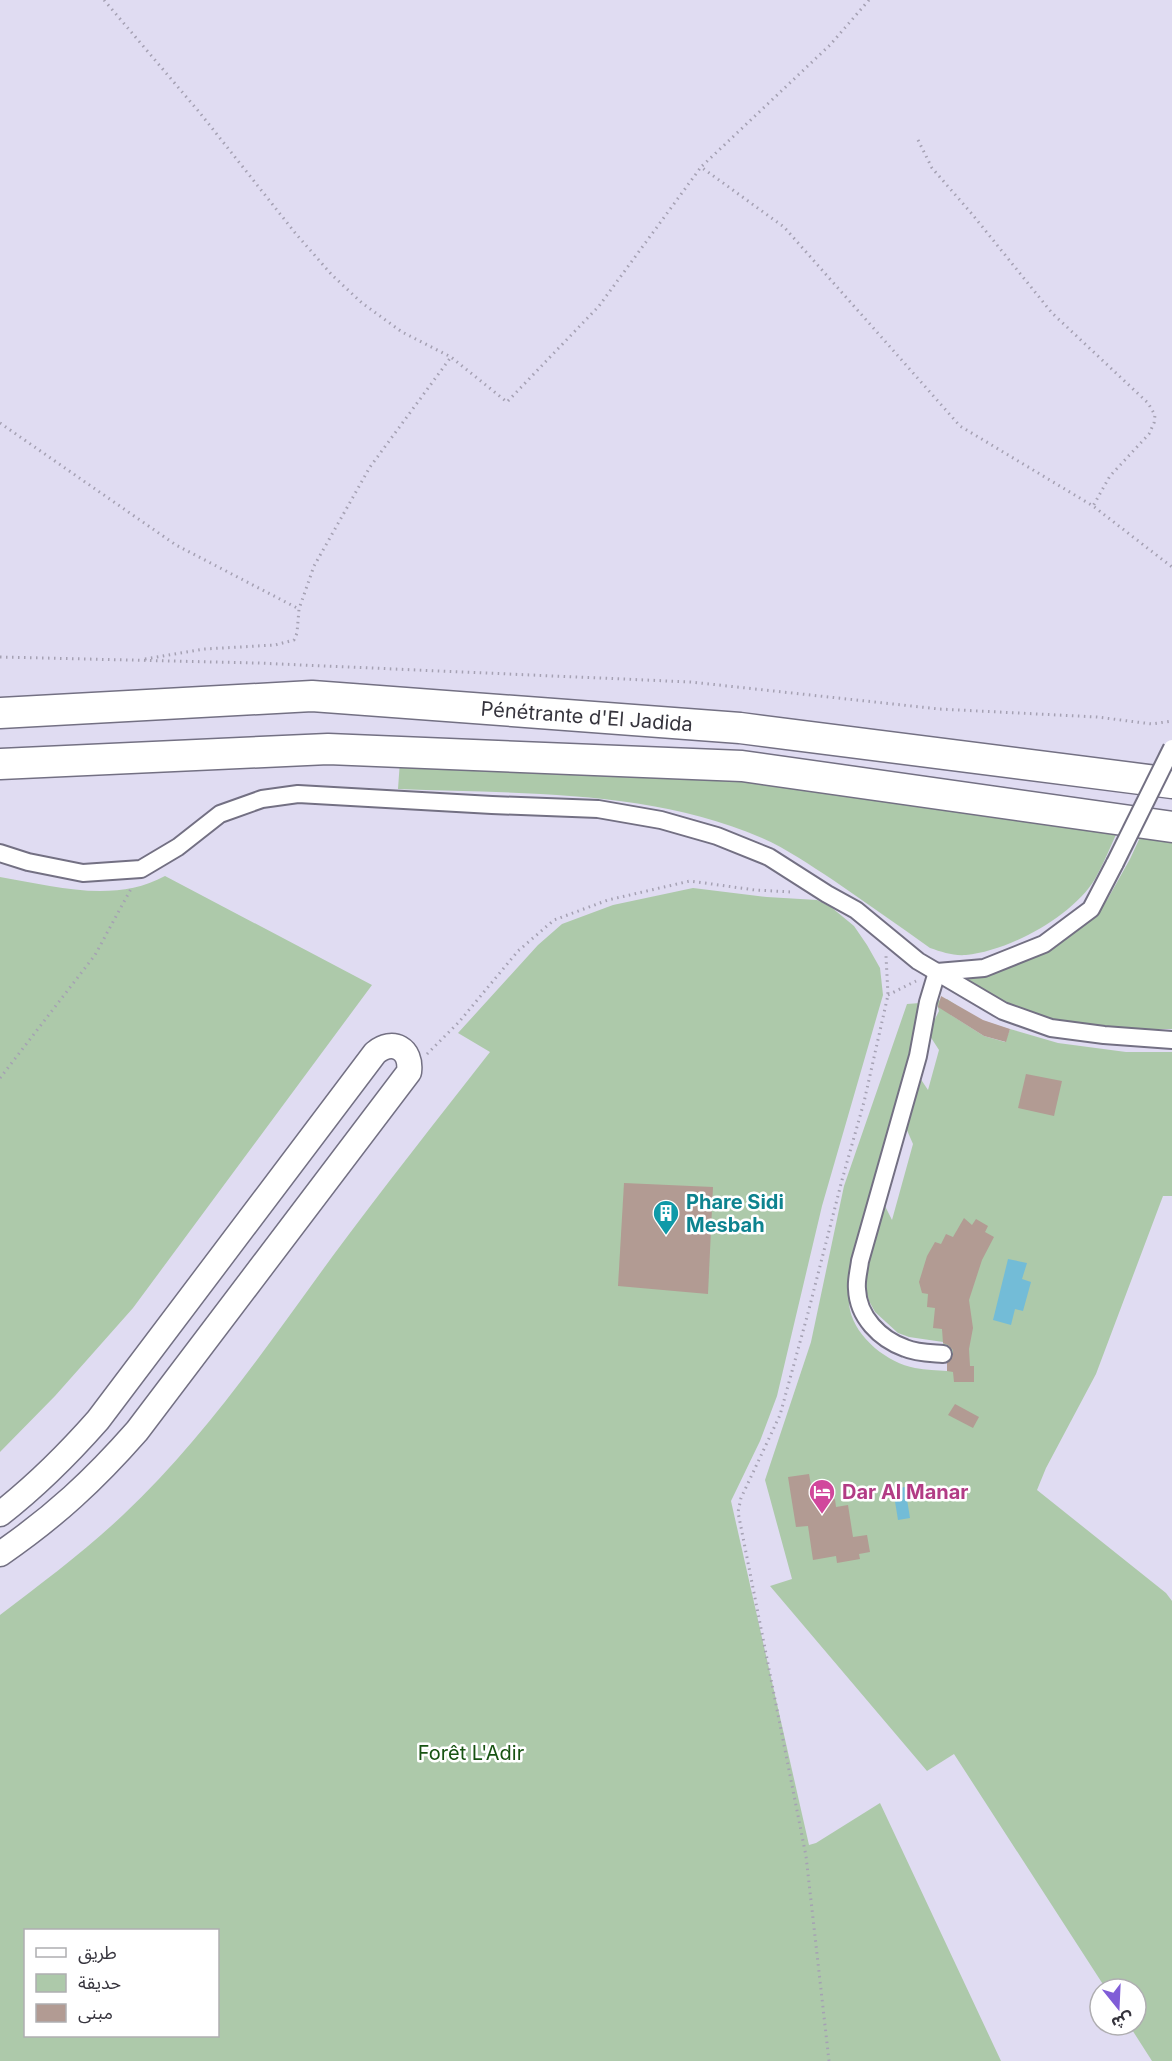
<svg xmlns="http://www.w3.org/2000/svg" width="1172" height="2061" font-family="Inter,'Noto Sans Arabic',sans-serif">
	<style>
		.green { fill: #adc9aa; fill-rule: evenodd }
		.water { fill: #73bcd7 }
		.building { fill: #b29b93 }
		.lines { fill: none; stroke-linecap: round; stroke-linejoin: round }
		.street-casing { stroke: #737083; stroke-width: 20 }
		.secondary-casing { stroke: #737083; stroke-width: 27 }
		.highway-casing { stroke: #737083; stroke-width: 33 }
		.path { stroke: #a5a1b3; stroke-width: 3; stroke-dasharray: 1.5 4.5; stroke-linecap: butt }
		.street { stroke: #fff; stroke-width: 16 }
		.secondary { stroke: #fff; stroke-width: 24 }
		.highway { stroke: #fff; stroke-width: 30 }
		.street-bridge-casing { stroke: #737083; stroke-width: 20; stroke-linecap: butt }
		.street-bridge { stroke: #fff; stroke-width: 16 }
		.labels { text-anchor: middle; stroke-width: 5; stroke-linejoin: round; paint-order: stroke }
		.street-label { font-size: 20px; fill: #36343d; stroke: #fff }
		.culture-label { font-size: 20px; font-weight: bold; fill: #0d838f; stroke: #fff; text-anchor: start }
		.hotel-label { font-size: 20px; font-weight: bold; fill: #b23c85; stroke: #fff; text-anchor: start }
		.park-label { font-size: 20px; fill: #185313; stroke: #fff }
	</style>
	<rect width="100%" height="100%" fill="#e0dcf2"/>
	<g class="green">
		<path d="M400,761L696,774L1119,828C1111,845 1104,863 1095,879C1073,916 1009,951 966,955C953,956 942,952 930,948C898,925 865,902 833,880C810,865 787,849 762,838C648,789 520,794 398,789Z"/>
		<path d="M1142,833L1172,836V1029C1117,1030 1046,1024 996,1001C987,997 978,990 969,984L967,980L972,976L1087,922L1107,900L1130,859Z"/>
		<path d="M165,876L372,985L133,1308L55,1396L0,1452V877C54,886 114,904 165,876Z"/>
		<path d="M693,888L767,897L817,900L831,907L854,926L867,945L880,968L883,995L822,1206L777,1396L760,1441L731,1501L809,1845L816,1843L880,1803L1001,2061H0V1615C42,1583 85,1551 123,1515C204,1439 267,1346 332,1257C383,1188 437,1120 490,1052L458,1033L538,945L562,924L613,905ZM26,1930H218V2036H26Z"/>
		<path d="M947,999L956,1005L951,1015L984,1036L1005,1042L1010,1029L1058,1043L1126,1052H1172V1196H1163L1096,1374L1046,1468L1037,1490L1166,1593L1172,1601V2061H1152L1129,2025H1136V1989H1106L954,1754L927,1771L770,1586L792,1579L765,1480L811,1342L844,1186L907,1004L920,1003C919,1016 919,1031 916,1044C904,1099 885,1153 870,1207C862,1234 844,1282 850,1310C856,1338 888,1363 915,1368C926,1370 937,1370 947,1371V1358H943V1342L909,1337L898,1333L875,1312L869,1301L864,1283L874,1239L885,1206L892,1220L913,1144L906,1128L920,1078L928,1090L939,1050L928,1033L939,1011L936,1001Z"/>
	</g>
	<g class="water">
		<path d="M1008,1259L1027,1263L1022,1279L1031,1282L1023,1311L1015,1309L1011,1325L993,1320Z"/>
		<path d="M905,1487L910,1518L898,1520L893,1489Z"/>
	</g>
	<g class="building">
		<path d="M941,996L983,1020L1010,1029L1006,1042L984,1036L938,1007Z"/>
		<path d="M1026,1074L1062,1081L1054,1116L1018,1108Z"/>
		<path d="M624,1183L713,1187L708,1294L618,1286Z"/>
		<path d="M964,1218L972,1225L976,1219L988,1226L985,1232L994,1237L982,1260L969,1300L973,1328L969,1349L970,1366H974V1382H954L953,1372L947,1371V1363L953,1355V1350L948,1345L943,1343L942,1329L933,1328L935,1308L927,1307L928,1294L922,1293L919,1282L927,1256L935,1242L941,1244L946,1234L953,1237Z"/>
		<path d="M955,1404L979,1417L973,1428L948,1415Z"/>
		<path d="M809,1474L811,1485L824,1483L827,1500L835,1499L836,1507L848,1505L853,1537L867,1535L870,1552L859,1554L860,1559L837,1563L836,1556L813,1560L808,1526L796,1527L788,1477Z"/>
	</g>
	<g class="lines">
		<g class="street-casing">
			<g id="street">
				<path d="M0,853L28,862L83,873L141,869L178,847L220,814L262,799L298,794L492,805L598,809L661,820L717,836L769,857L827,894L856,910L918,961L1003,1011L1051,1028L1104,1035L1172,1040"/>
				<path d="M943,1354C931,1353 916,1353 905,1348C880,1339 858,1317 857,1289C856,1280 859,1270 860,1261L918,1056L928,1002L937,972L984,968L1044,944L1091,909L1115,863"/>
			</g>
		</g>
		<g class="secondary-casing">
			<path id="secondary" d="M0,1514C36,1486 68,1454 98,1420L375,1053C393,1038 412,1049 409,1072L137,1431C94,1480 54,1517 0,1554"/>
		</g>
		<g class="highway-casing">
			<g id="highway">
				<path id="s1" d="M0,713L312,696L740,728L1172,783"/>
				<path d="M0,764L328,749L742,766L1172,827"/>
			</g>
		</g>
		<g class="path">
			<path d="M104,0L200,113L296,234L332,275L362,303L402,332L451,357L507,402L599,306L701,167"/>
			<path d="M869,0L830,45L701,167L784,227L960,426L1093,506L1172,567"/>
			<path d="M918,140L932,168L972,214L1052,313L1148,403L1155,415L1154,423L1149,434L1110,476L1093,506"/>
			<path d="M0,423L176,545L299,609"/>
			<path d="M0,657L257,663L691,682L939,709L1097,717L1152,724L1172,721"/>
			<path d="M145,659L204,649L275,645L294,640L297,633L299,609L314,566L370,467L451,357"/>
			<path d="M888,995L916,981"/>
			<path d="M427,1054L459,1022L518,951L554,920L608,900L690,881L755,890L791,892"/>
			<path d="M0,1078L95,955L132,887"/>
			<path d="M829,2061L806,1856L738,1512L741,1498L780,1415L808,1313L842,1180L864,1102L888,995L886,956"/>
		</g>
		<use href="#street" class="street"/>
		<use href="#secondary" class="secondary"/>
		<use href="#highway" class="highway"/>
		<g class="street-bridge-casing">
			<path id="street-bridge" d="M1115,863L1172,748"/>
		</g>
		<use href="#street-bridge" class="street-bridge"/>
	</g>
	<defs>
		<g id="building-pin" transform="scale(1.35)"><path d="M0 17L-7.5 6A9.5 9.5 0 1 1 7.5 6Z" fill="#0f9aa8" stroke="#fff"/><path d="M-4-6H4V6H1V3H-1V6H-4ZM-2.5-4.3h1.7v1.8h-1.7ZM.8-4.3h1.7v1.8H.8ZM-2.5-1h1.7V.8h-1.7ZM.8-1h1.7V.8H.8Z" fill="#fff"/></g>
		<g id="hotel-pin" transform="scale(1.35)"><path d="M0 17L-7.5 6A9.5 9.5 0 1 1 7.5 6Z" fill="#d1479c" stroke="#fff"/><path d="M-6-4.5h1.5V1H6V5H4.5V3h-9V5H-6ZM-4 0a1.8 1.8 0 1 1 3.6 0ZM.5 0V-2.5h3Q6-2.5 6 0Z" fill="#fff"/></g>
	</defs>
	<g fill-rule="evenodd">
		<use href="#building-pin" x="666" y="1213"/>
		<use href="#hotel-pin" x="822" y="1492"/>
	</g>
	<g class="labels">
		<g class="street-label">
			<text dy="7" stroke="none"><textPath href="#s1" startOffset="588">Pénétrante d'El Jadida</textPath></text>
		</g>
		<g class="culture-label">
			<text x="686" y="1209">Phare Sidi<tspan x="686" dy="23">Mesbah</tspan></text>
		</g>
		<g class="hotel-label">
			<text x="842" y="1499">Dar Al Manar</text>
		</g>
		<g class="park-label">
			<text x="471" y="1760">Forêt L'Adir</text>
		</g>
	</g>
	<rect x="24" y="1929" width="195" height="108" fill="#ffffff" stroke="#afaeb1" stroke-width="1.5"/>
	<rect x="36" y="1948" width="30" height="9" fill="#ffffff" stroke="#afaeb1" stroke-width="1.5"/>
	<text x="78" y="1959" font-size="18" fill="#36343d">طريق</text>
	<rect x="36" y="1974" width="30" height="18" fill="#adc9aa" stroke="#afaeb1" stroke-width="1.5"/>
	<text x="78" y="1989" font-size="18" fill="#36343d">حديقة</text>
	<rect x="36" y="2004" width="30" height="18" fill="#b29b93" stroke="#afaeb1" stroke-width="1.5"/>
	<text x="78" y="2019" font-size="18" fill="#36343d">مبنى</text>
	<g transform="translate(1118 2007) rotate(162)"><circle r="28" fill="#ffffff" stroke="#afaeb1" stroke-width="1.5"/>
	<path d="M0-4.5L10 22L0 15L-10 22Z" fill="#805dd7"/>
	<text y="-9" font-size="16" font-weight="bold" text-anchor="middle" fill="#36343d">ش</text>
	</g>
</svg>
